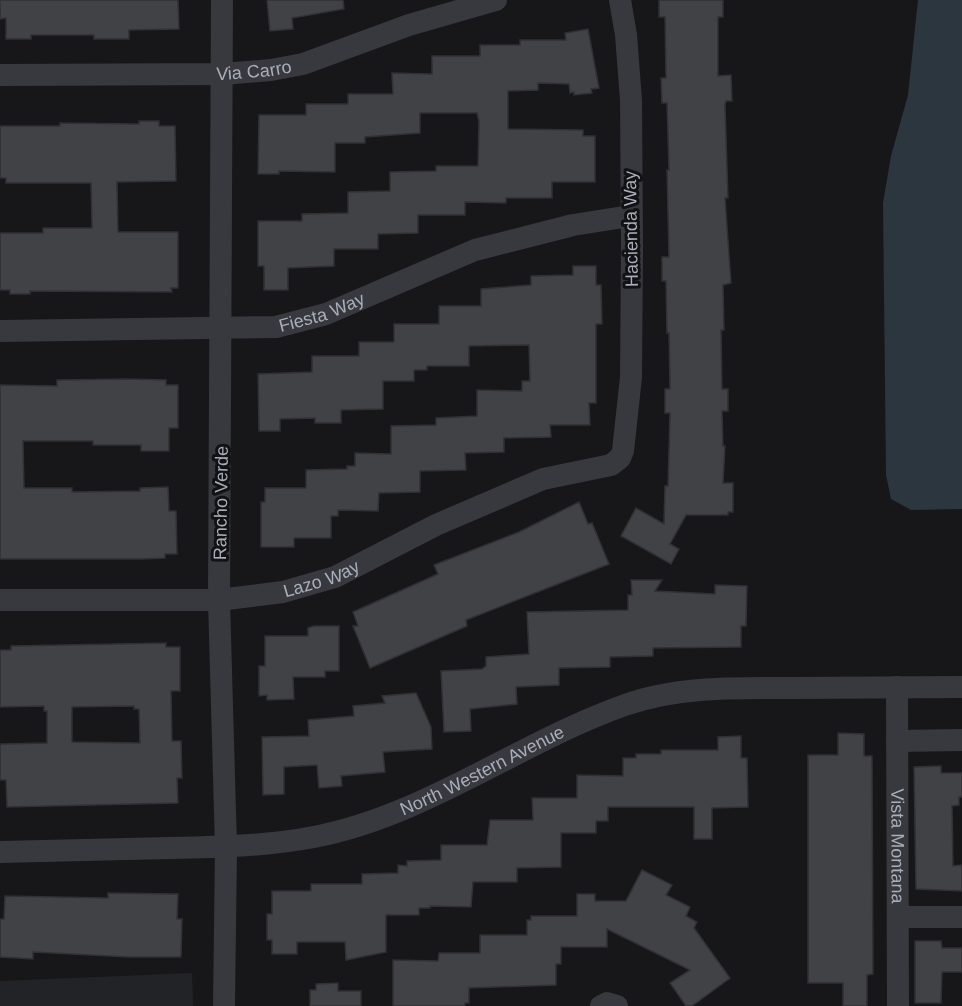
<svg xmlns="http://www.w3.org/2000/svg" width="962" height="1006" font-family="Arial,sans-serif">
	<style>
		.built { fill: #222326 }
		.water { fill: #2c363e }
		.building { fill: #404246; stroke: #303035; stroke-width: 1.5; fill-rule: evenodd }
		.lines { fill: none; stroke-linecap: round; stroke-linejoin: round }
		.minor { stroke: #37393e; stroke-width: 22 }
		.labels { text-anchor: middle; stroke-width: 6; stroke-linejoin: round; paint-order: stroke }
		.street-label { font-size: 18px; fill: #a8aeba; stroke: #121214 }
	</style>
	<rect width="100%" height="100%" fill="#171719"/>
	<path class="built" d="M192,973L193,1006H0V981Z"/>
	<path class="water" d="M918,0H962V509L911,510L891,499L886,475L883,203L891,156L908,95Z"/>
	<g class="building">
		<path d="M0,0H178L179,29L129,30V39H94V35H31V39H6V18L0,19Z"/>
		<path d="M267,0H343L344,9L292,18L293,29L270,31Z"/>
		<path d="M659,0H723V17H718V76L731,75L732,101H726L725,105L728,198H725L731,283L723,285L724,330H721L722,389H728V411H722L723,446H725L723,483H733V512H728V515H686L670,544L679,549L671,564L621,536L636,508L664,524L665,486H668L670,413H665V389H670L669,333H667L666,281H662V257H669L667,170H669L667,103H662L661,78H666L665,17H659Z"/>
		<path d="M588,29L599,88L591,89L592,93L574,95V92L570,93L569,84L538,83V90L508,91V129L583,130V136H595V182H552V198H506V203L465,202V215H418V233L378,234V249H334V266L288,268V290H264V266H258V221H302V214L348,213V192L390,191V172L436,171V166H478L479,121L477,113H420V133L365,137V143H335V172L279,171V174H258L259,115H306V104H348V94H393L392,73L432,74V56H480V45H520V40H566L565,33Z"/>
		<path d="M139,121H159V126H175L176,181L117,182L118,232H178V288H171L172,292L30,291V294H10V290H0V233H43V228H92L91,183H6V178H0V126H60V123L139,124Z"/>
		<path d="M573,266H596V285H601L602,324H596V403H589L590,425H550L551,437L504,438V452L465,453L466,470L420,471V492L379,493L378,511L338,510V516H331V538H294V547H261V502H265V488H306V470L347,469V466H355V453L391,454V426L436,425V418L477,416V390L522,391V381H530L529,345L469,346V366H427V370H414V381H383V409L341,410V423H315V418L280,419V431H259L258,374L312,372V356H359V342H394V324H439V306H481V289L531,285V276L573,275Z"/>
		<path d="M128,379L166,380V385H178V428H169V451H141V445H93V441H23L24,488H72V492L140,491V488L168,487L169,511H176L177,554H165V558L141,559H0V385L57,386V380Z"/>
		<path d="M579,502L588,524L592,523L609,564L466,620L467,626L370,668L353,626H358L353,612L438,574L434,565L519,532Z"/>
		<path d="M631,580H662L655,591L715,594V585L747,586L746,626H741V647L653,648V656L610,657V667L559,668V685L516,687L517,704L470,709L471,731L444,732L441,671L482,669L486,666V657L529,654L527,612L628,610V595H632Z"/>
		<path d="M314,626H339V671H325V677H293L294,699L267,700V695L259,696V666H265V636H308V628Z"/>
		<path d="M166,643V647H180V691H171L172,741H181L182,778H177L178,803L7,807L6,780H0V744L47,743V711H44V706L0,707V650H11V646ZM134,706V709H139L140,743L72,742V707Z"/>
		<path d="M416,693L431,727L432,749L383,752L385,772L341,776L342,786L319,788L317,765L284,767V794L263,795L262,737L309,736L308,720L354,716L353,706L385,703L382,696Z"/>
		<path d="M838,733L864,734V756H872L873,974L867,975V1006H843V983H808V755H838Z"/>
		<path d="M741,736V758H747L748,807L712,808V839H694V807H608V821H596V833H561V867L517,868V882H473L471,907L430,906V908H419V915H386V952L346,960L345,942H297V954H272V940H267V914H272V891H311V884H362V874L398,873V865L407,866V861L441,860V845H487L490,820H533L532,798H577V775L623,776V758H636V754H661V750H718V737Z"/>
		<path d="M941,766V773H962V797H959V805L952,806L953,866L962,865V891L916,889L914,767Z"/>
		<path d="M642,870L672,885L666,895L690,907L686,916L697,922L694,928L730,978L692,1006H686L670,983L690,970L607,929V947H561V964H556V985L469,988V1003H465V1006H393V960L438,961L439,953H480V935H527V920H531V916H577V894H595V901H626Z"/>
		<path d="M108,893L178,894L177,919H182L181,957H129L33,952V959L0,957V919H4L5,896L108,898Z"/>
		<path d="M915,941H941L942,948H962V972H942L941,1003H915Z"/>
		<path d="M338,983V991H361V1006H310V990H316V984Z"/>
	</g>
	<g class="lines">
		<g class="minor">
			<path d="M222,0L219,600L226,847L224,1006"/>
			<path id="s1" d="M0,75L223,74L271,70L303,64L409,25L496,0"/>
			<path id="s2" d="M0,331L276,327L326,314L475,250L573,225L630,216"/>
			<path id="s3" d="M0,600H219L283,592L335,577L436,525L543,479L611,465L620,458L623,451L631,377L632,246L631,100L626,35L620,0"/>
			<path id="s4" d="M897,687L898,1006"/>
			<path d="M897,741L962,740"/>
			<path id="s5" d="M0,852C56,851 113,849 169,848C217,847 267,846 314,837C425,816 518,743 625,705C677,686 737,688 793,688C849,688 906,687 962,687"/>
			<path d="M898,917H962"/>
			<path d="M601,1006L607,1003L617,1006"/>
		</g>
	</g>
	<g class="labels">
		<g class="street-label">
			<text dy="6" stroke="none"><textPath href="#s1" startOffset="254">Via Carro</textPath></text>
			<text transform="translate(631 229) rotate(-91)" y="6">Hacienda Way</text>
			<text dy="6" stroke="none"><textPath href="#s2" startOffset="324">Fiesta Way</textPath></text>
			<text transform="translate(221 503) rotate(-89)" y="6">Rancho Verde</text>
			<text dy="6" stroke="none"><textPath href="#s3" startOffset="324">Lazo Way</textPath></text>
			<text dy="6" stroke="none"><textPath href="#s5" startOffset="496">North Western Avenue</textPath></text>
			<text dy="6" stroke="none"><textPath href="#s4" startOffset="159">Vista Montana</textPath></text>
		</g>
	</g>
</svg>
